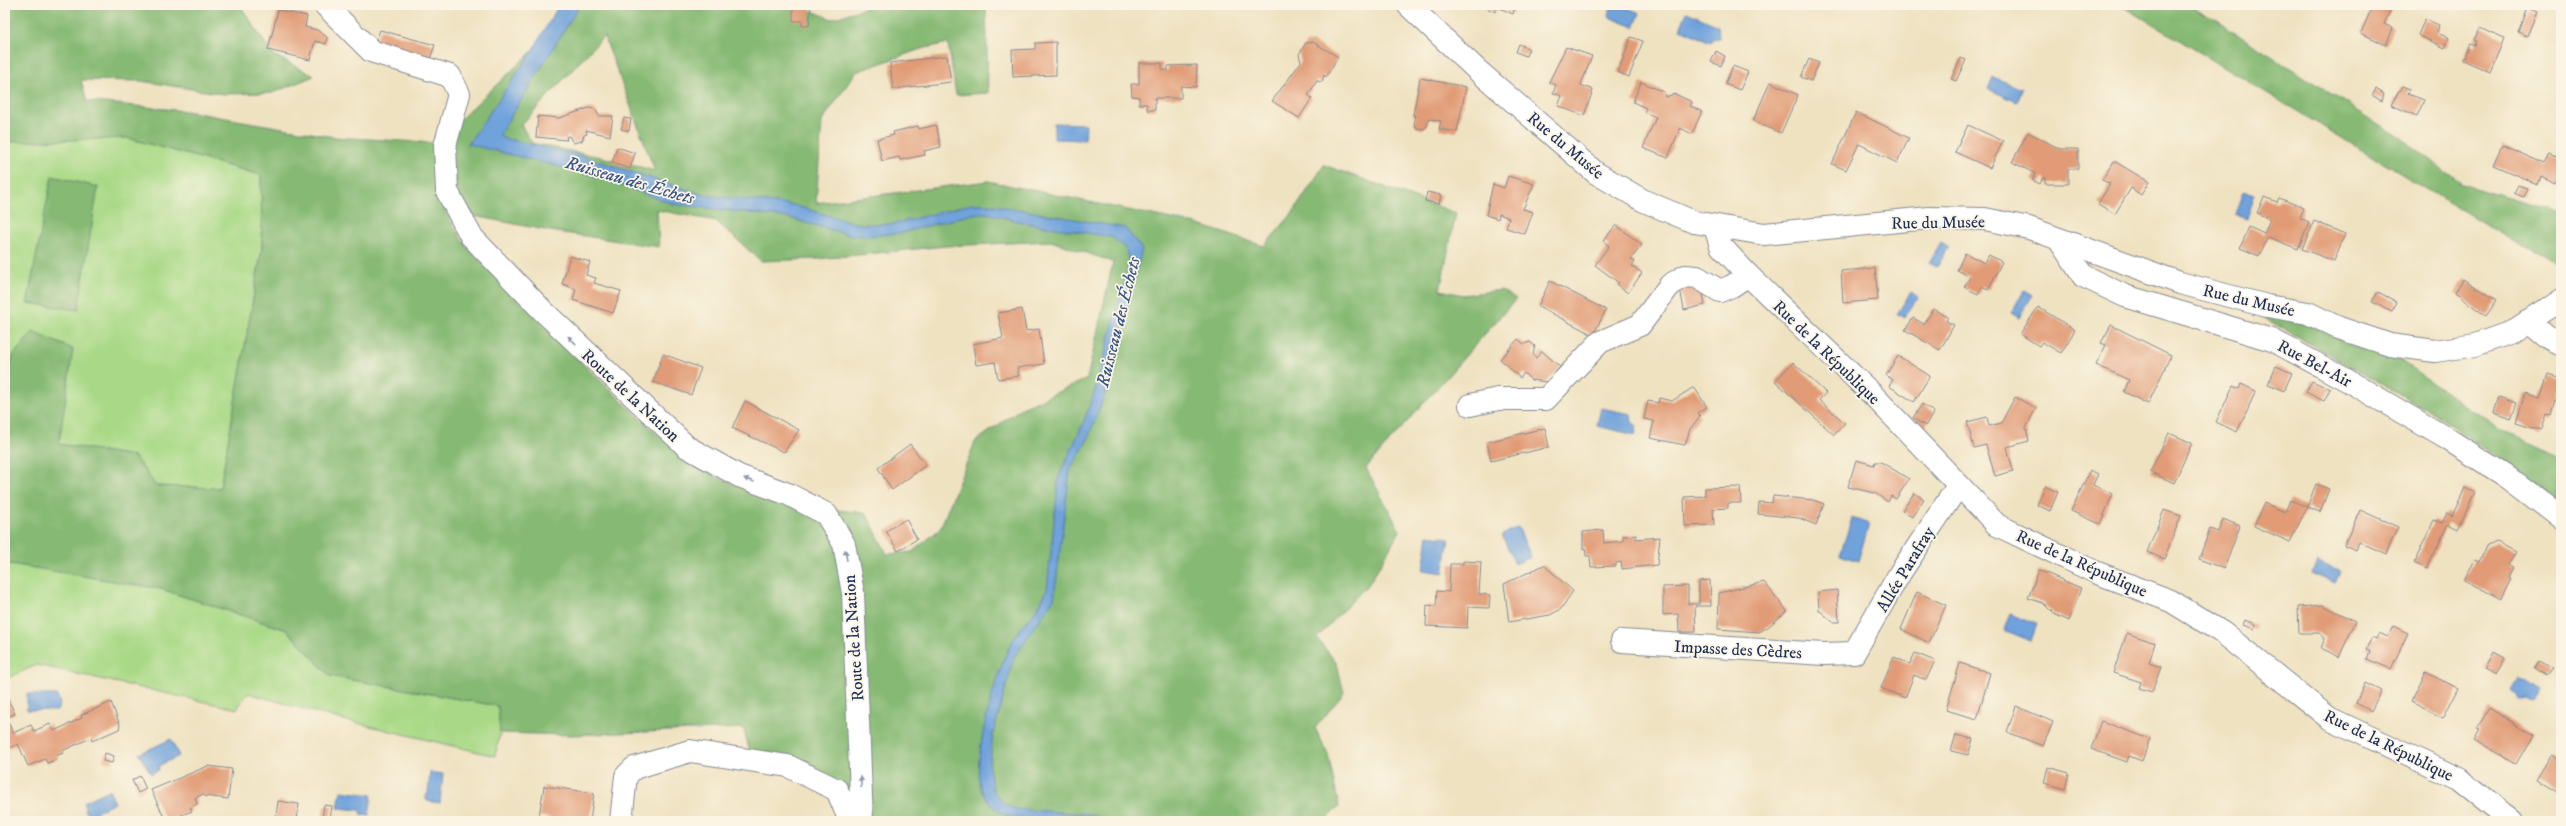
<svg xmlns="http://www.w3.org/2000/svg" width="2566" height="826" font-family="'IM FELL DW Pica',serif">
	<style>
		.green { fill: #a9d986; stroke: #628472 }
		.forest { fill: #86b973; stroke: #507468; fill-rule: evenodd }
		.water { fill: #70a2db; stroke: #46689c }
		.building { fill: #e19b76 }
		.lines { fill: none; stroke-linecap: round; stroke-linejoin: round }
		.minor-casing { stroke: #858890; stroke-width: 24 }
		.minor { stroke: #fff; stroke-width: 22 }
		.oneway { fill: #8d97ae }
		.labels { text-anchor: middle; stroke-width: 3.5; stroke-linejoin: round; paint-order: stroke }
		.street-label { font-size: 17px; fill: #1b2f5e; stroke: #fcf5e5 }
		.water-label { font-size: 18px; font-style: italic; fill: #39578a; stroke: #fcf5e5 }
	</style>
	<rect width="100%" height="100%" fill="#fcf5e5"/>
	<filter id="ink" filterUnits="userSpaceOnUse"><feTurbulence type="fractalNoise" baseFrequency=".025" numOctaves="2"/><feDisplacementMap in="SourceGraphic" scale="8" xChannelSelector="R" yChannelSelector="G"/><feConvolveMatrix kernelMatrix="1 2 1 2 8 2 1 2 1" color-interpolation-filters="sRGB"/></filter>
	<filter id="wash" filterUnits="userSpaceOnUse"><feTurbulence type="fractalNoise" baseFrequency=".012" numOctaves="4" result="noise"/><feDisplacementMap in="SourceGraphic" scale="16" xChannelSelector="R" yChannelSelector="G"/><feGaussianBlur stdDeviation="0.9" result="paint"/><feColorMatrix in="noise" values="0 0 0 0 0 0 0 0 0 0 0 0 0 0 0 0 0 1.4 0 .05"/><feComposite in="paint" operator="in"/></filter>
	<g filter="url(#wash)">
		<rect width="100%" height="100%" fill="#efe2c1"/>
		<g class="green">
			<path d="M128,138L261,175L262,248L220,488L156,486L134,456L59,444L14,354L5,383V142Z"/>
			<path d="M5,563L161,589L287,630L330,676L498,706L500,733L495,756L336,718L248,693L237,709L37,665L5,679Z"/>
		</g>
		<g class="forest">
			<path d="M5,5H240L272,54L314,76L272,93L223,94L141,81L81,80L87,101L185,111L334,137L435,143L581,5H797L832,19L865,8L866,5H986L988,93L956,95L948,43L921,49L856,72L822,121L816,203L988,181L1196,224L1264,246L1292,214L1324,165L1456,213L1440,290L1463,295L1501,290L1516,299L1366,468L1400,531L1370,582L1317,638L1337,664L1344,693L1315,728L1328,754L1339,807L1325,821H848L817,779L754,765L743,728L572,735L500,733L498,706L330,676L287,630L161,589L5,563V383L14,354L33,332L73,349L59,444L134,456L156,486L220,488L262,248L261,175L128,138L5,142ZM604,36L655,171L610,159L532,143L521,125ZM444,210L550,231L659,247L657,210L716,221L761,261L818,259L946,246L1051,241L1113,262L1087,379L1020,409L975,442L940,529L912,552L887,554L866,513L787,505L716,477L659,436L571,353L466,246Z"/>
			<path d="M2121,5H2191L2402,139L2462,184L2561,214V270Z"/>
			<path d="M52,176L98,187L78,310L27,303Z"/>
			<path d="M2259,315L2282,316L2388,352L2500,429L2561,457V500L2438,416Z"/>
		</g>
		<g class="water">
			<path d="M559,5H580L500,134L503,138L582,156L704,195L793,205L858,224H893L972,204H988L1125,228L1142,249L1107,389L1086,443L1070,470L1054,599L1014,657L993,734L989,768L993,790L1002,802L1014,809L1088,814L1111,821C1097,821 1083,819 1069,818C1051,818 1029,823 1011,817C997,813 984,801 980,786C972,759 996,674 1009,647C1019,626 1040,611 1047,589L1059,476L1083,424L1096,387L1129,264L1126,249L1112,237L1025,223L986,213L973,214L901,233L867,236L850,235L789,218L673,204L592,175L468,144L531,53Z"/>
			<path d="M1614,5H1620L1640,13L1634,27L1609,17L1610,9Z"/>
			<path d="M1687,12L1718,26L1719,38L1712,39L1711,42L1680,29Z"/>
			<path d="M1993,77L2022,89L2017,102L1988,89Z"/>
			<path d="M1054,123L1086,124L1085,140L1054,139Z"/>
			<path d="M2243,191L2255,195L2247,218L2235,214Z"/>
			<path d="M1941,242L1949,247L1937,267L1929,263Z"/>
			<path d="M2024,291L2032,296L2019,318L2011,313Z"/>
			<path d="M1911,292L1918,297L1904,318L1897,314Z"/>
			<path d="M1601,408L1631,414L1632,422L1637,426L1635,435L1597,426Z"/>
			<path d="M1852,518L1869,524L1858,561L1840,555Z"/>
			<path d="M1518,527L1531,557L1515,564L1502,535Z"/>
			<path d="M1428,535L1449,538L1443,573L1423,570Z"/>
			<path d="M2317,561L2340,572L2335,583L2312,573Z"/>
			<path d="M2010,613L2037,624L2031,641L2004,630Z"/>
			<path d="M2518,678L2542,692L2535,704L2527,700L2520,701L2518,695L2511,690Z"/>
			<path d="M27,694L57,695L60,704L57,711L27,710Z"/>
			<path d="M171,739L179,756L158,766L159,770L151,774L139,754Z"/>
			<path d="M430,772L443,774L440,803L427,801L425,797L428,793Z"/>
			<path d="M109,790L115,803L90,815L85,811L84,802Z"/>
			<path d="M341,791L372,795L369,816L361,815L360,810L338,808Z"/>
		</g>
		<g id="blocks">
			<g class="building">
				<path d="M793,5H811L809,26H802V21H793Z"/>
				<path d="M1488,5H1516L1513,14L1497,7L1495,12L1487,8Z"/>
				<path d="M2373,5H2393L2384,24L2393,28L2386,45L2361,33Z"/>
				<path d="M2527,8L2537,12L2527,36L2518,32Z"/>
				<path d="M278,10L307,16L305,27L317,30L327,37L326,44L315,41L310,60L268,50Z"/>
				<path d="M2425,19L2439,25L2437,33L2449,38L2445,48L2418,35Z"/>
				<path d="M2481,28L2504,39L2490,72L2463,60L2470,44L2475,46L2477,41L2475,40Z"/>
				<path d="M380,30L435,45L430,59L375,43Z"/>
				<path d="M1631,37L1643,41L1629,77L1618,72Z"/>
				<path d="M1056,42V75L1013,77L1012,50L1035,49V43Z"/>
				<path d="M1313,42L1338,57L1326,77L1324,75L1322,82L1317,81L1308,95L1312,98L1299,118L1272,101L1301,62L1299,54L1306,43Z"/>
				<path d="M1519,44L1529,49L1526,56L1516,52Z"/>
				<path d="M1566,47L1592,56L1581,85L1593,90L1584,116L1558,106L1562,96L1553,93L1556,85L1549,82Z"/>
				<path d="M1716,51L1725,56L1721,66L1711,62Z"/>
				<path d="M947,56L951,82L893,89L890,63Z"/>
				<path d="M1961,58L1966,60L1956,81L1951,79Z"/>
				<path d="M1809,59L1819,63L1811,81L1801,77Z"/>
				<path d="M1139,63H1162V70H1168V66L1197,65L1196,87L1181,86V98H1155V110H1147V104H1139V97L1132,96L1131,84H1139Z"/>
				<path d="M1733,66L1748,72L1740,90L1725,84Z"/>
				<path d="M1420,78L1466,87L1457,132L1439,129L1441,121L1429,119L1427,126L1423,129L1417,128L1414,123L1416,116L1413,115Z"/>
				<path d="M1641,82L1664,92L1665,97L1675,94L1692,102L1690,106L1702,111L1692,134L1680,128L1668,158L1643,148L1656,117L1644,112L1646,108L1633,102Z"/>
				<path d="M1770,82L1798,95L1781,133L1753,121Z"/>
				<path d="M2402,86L2410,89L2408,94L2424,100L2417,116L2391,105Z"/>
				<path d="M2376,89L2384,94L2382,101L2372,96Z"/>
				<path d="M589,108L595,109L599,116H613L610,136L586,130L587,134L584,135L582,141L573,143L569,136L566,137L567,140L536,137L538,116L559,118Z"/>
				<path d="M1856,112L1909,138L1897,163L1859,144L1846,170L1832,164Z"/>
				<path d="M624,118L631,119L629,131L621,129Z"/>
				<path d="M936,125L941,147L924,151L925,155L900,160L899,157L882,161L877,139L894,135L893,132L918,126L919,129Z"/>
				<path d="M1968,125L2003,141L1990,168L1955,152Z"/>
				<path d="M2028,132L2060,149H2078V169H2068V184H2045V178H2043L2040,184L2032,180L2036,174L2012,162Z"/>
				<path d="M2502,145L2545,164L2550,155L2561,160V170L2554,184L2540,177L2537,184L2493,165Z"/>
				<path d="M617,147L635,153L630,169L612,163Z"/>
				<path d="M2114,161L2149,182L2141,195L2131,188L2115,214L2098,204L2110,184L2102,180Z"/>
				<path d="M1508,176L1534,184L1523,209L1533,212L1525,234L1506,228L1509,218L1499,214L1498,219L1486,215L1493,184L1504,188Z"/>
				<path d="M2518,185L2527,188L2523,197L2514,193Z"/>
				<path d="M1427,192L1441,195L1439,204L1425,201Z"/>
				<path d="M2264,197L2277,202L2279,198L2304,208L2300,218L2309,222L2298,249L2268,237L2259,256L2240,248L2249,227L2264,234L2270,219L2257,213Z"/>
				<path d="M2314,221L2345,234L2334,261L2302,249Z"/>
				<path d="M1616,225L1642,245L1631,259L1635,262L1632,266L1642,273L1628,293L1617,285L1619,283L1595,265L1609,246L1603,241Z"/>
				<path d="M1965,253L1984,263L1989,255L2002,262L1988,290L1982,287L1978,294L1964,287L1970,277L1957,270Z"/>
				<path d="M570,256L590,262L586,275L596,278L594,283L621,291L613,313L573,300L576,289L562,284Z"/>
				<path d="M1875,268L1878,300L1843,303L1841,271Z"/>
				<path d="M2463,279L2497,300L2486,316L2455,293Z"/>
				<path d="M1550,281L1606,310L1593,335L1538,306Z"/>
				<path d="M1701,285L1705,305L1684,310L1680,288Z"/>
				<path d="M2378,292L2397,302L2392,311L2372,302Z"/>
				<path d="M2038,307L2075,330L2061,353L2042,342L2039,346L2020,334Z"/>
				<path d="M1022,309L1026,331L1039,329L1044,364L1017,368L1019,376L998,379L995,362L976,365L973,344L1003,338L998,313Z"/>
				<path d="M1933,309L1948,317L1946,321L1954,325L1940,350L1905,330L1913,318L1924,324Z"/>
				<path d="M2111,325L2171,355L2148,404L2124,392L2129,380L2096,365L2106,345L2101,343Z"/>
				<path d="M1518,339L1524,344L1530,342L1535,346L1533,354L1536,358L1542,351L1560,367L1547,382L1531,380L1524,373L1520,378L1500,359Z"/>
				<path d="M663,354L701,368L691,395L653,382Z"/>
				<path d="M1898,356L1930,376L1914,402L1889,386L1893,380L1886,375Z"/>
				<path d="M1793,362L1826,393L1819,400L1845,423L1834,435L1775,381Z"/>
				<path d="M2276,366L2292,373L2284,391L2268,384Z"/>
				<path d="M2548,375L2561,379L2552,417L2547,416L2542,430L2516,422L2525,394L2540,399Z"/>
				<path d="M2312,381L2330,389L2324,401L2306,392Z"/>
				<path d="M2241,384L2256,391L2237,432L2216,422L2233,386L2239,389Z"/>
				<path d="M1694,387L1707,407L1697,413L1700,416L1690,429L1685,445L1650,438L1654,421L1644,419L1648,401L1658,403L1659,398L1672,401Z"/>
				<path d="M2499,396L2516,402L2510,419L2494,413Z"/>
				<path d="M2015,397L2036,408L2026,428L2029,441L2007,447L2013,471L1995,476L1986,445L1974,448L1967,422L1987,417L1989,426L2001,423Z"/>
				<path d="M745,401L799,430L784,452L732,428Z"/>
				<path d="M1922,404L1934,412L1925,426L1913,418Z"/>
				<path d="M1545,428L1549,447L1491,461L1487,442Z"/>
				<path d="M2169,433L2192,443L2174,483L2150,472Z"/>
				<path d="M910,444L926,465L892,490L878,468Z"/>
				<path d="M1856,460L1874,465L1875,462H1881L1909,479L1896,499L1891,496L1888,502L1875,493L1848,487Z"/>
				<path d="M2090,470L2098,474L2093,485L2113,494L2100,524L2071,511Z"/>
				<path d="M2316,484L2329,489L2320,512L2307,507Z"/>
				<path d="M2045,486L2058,492L2050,511L2037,505Z"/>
				<path d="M1740,487L1741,503H1728V508L1713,509L1714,525L1685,526L1684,497L1705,496V488Z"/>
				<path d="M2465,488L2475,493L2458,529L2448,524L2427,569L2414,563L2434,520L2442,523L2447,513L2452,516Z"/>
				<path d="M1914,493L1924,499L1912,517L1902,511Z"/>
				<path d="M1773,496L1813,500L1824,504L1816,525L1799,518L1758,514L1759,502L1772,503Z"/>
				<path d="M2290,500L2307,507L2290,542L2254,526L2264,503L2285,512Z"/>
				<path d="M2164,510L2181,516L2164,559L2147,552Z"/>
				<path d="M2360,510L2398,527L2386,554L2359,542L2356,550L2344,545Z"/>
				<path d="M906,519L917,539L898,551L886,531Z"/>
				<path d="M2223,519L2240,526L2224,569L2199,559L2210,529L2218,532Z"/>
				<path d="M1603,530L1604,543L1623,541V536L1636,535V539L1660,537L1657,565L1622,569L1621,562L1616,563V566L1591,567L1590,556H1586L1585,548L1583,549V532Z"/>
				<path d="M2497,542L2516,552L2508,565L2514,568L2509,578L2511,579L2501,599L2464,580L2475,560L2479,562L2486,546Z"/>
				<path d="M1463,561L1481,562L1479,594L1490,595L1489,608L1468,607L1467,628L1426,626L1427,605L1436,606L1437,591L1449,592L1450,564H1463Z"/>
				<path d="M1544,565L1573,591L1561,609L1550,615L1509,622L1504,584Z"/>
				<path d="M2039,570L2081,588L2069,621L2054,614L2043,603L2028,598Z"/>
				<path d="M1710,580L1711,606H1695L1696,632H1679L1678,614L1663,615V587L1688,586V604H1699V581Z"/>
				<path d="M1764,582L1787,611L1768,627L1759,632L1718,629L1719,593Z"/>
				<path d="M1837,590L1839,622H1833L1819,610L1818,592Z"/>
				<path d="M1917,592L1946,605L1929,643L1901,629Z"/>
				<path d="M2322,605L2356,621L2339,657L2321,648L2325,638L2319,633H2299L2298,607Z"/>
				<path d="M2245,620L2256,624L2254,629L2243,625Z"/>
				<path d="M2393,626L2408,633L2391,669L2367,659L2370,651L2366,649L2372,637L2376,639L2379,633L2388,637Z"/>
				<path d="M2127,633L2155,643L2149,663L2161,667L2152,692L2139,688L2141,682L2113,673Z"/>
				<path d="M2494,652L2505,658L2496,675L2485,669Z"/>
				<path d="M1915,653L1935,661L1926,680L1914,675L1905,698L1881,688L1894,657L1910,664Z"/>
				<path d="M2539,661L2552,669L2546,676L2534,668Z"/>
				<path d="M1960,663L1990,673L1977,719L1946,710Z"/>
				<path d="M2426,672L2458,689L2443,718L2411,702Z"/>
				<path d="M2365,683L2381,691L2371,711L2356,703Z"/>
				<path d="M8,699L15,714L6,717L13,733L31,725L34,731L50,724L54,731L82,718L81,715L111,702L120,725L119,729L92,741L91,738L62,751L63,753L56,756L58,759L47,763L45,759L28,766L18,744L5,750V700Z"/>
				<path d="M2016,706L2053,722L2043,746L2007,732Z"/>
				<path d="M2489,708L2533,735L2516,764L2474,740L2480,730L2477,729Z"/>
				<path d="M2101,721L2150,739L2142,761L2129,756L2127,762L2091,749Z"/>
				<path d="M1956,735L1973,739L1968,755L1951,751Z"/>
				<path d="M105,753L114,756L112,763L103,761Z"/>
				<path d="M2551,755L2561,761V795L2536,780Z"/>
				<path d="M208,766L232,769L228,799L204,796L203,794L195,798L197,804L190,808L192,811L166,821L151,790Z"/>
				<path d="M2048,767L2069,773L2065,789L2044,783Z"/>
				<path d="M140,776L146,789L138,793L132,780Z"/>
				<path d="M544,786L594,793L590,821H564L539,816Z"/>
				<path d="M278,801L299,804L297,821H268L276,816Z"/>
				<path d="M324,805L332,806L330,820L322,819Z"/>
			</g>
		</g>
	</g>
	<g filter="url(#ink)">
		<use href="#blocks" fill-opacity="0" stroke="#858890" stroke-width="1"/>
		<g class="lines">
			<g class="minor-casing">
				<g id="minor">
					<path d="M325,5L371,51L450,76L459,94L445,146L447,191L471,236L542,310L687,447L739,476L788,494L826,514L844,544L853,593L862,821"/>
					<path d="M1408,5L1476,69L1596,173L1644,201L1694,222L1764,234L1929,218L1985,219L2029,228L2180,283L2267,306L2308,313L2339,328L2390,345L2435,351L2475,345L2512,332L2561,300"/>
					<path d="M1715,227L1721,246L1748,275L1872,394L1997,525L2095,572L2171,601L2223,633L2329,718L2459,779L2512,821"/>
					<path d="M2059,240L2083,276L2125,296L2272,340L2345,379L2446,438L2506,476L2561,518"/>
					<path d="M2528,321L2548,338L2561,345"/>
					<path d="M1470,405L1498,399H1546L1600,342L1640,325L1670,285L1685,276L1697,277L1720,291L1732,286L1748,275"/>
					<path d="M1622,641L1824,654L1854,653L1900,573L1958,486"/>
					<path d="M621,821L626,776L634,768L690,751L788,766L837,790L850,821"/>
				</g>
			</g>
			<use href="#minor" class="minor"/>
		</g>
		<defs><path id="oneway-solid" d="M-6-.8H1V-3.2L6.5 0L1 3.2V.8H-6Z"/></defs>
		<g class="oneway">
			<use href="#oneway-solid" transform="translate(572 340) rotate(-136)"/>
			<use href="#oneway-solid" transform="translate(749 480) rotate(-160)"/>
			<use href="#oneway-solid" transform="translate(846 555) rotate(-100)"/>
			<use href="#oneway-solid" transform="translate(861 782) rotate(-92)"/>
		</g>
	</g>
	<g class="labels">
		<g class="street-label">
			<text transform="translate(1566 145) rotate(40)" y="6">Rue du Musée</text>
			<text transform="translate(1938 222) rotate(-1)" y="6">Rue du Musée</text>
			<text transform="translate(2249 300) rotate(13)" y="6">Rue du Musée</text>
			<text transform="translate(1827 352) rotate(44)" y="6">Rue de la République</text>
			<text transform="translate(2315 363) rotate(28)" y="6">Rue Bel-Air</text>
			<text transform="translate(631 395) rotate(43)" y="6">Route de la Nation</text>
			<text transform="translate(2082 563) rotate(24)" y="6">Rue de la République</text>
			<text transform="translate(1905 569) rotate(-59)" y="6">Allée Parafray</text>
			<text transform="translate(853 638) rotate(-94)" y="6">Route de la Nation</text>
			<text transform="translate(1738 649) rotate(3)" y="6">Impasse des Cèdres</text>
			<text transform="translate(2389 745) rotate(26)" y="6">Rue de la République</text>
		</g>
		<g class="water-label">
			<text transform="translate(630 180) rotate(16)" y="6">Ruisseau des Échets</text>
			<text transform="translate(1118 322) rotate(-76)" y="6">Ruisseau des Échets</text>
		</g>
	</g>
	<rect width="2566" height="826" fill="none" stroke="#fcf5e5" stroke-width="20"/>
</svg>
